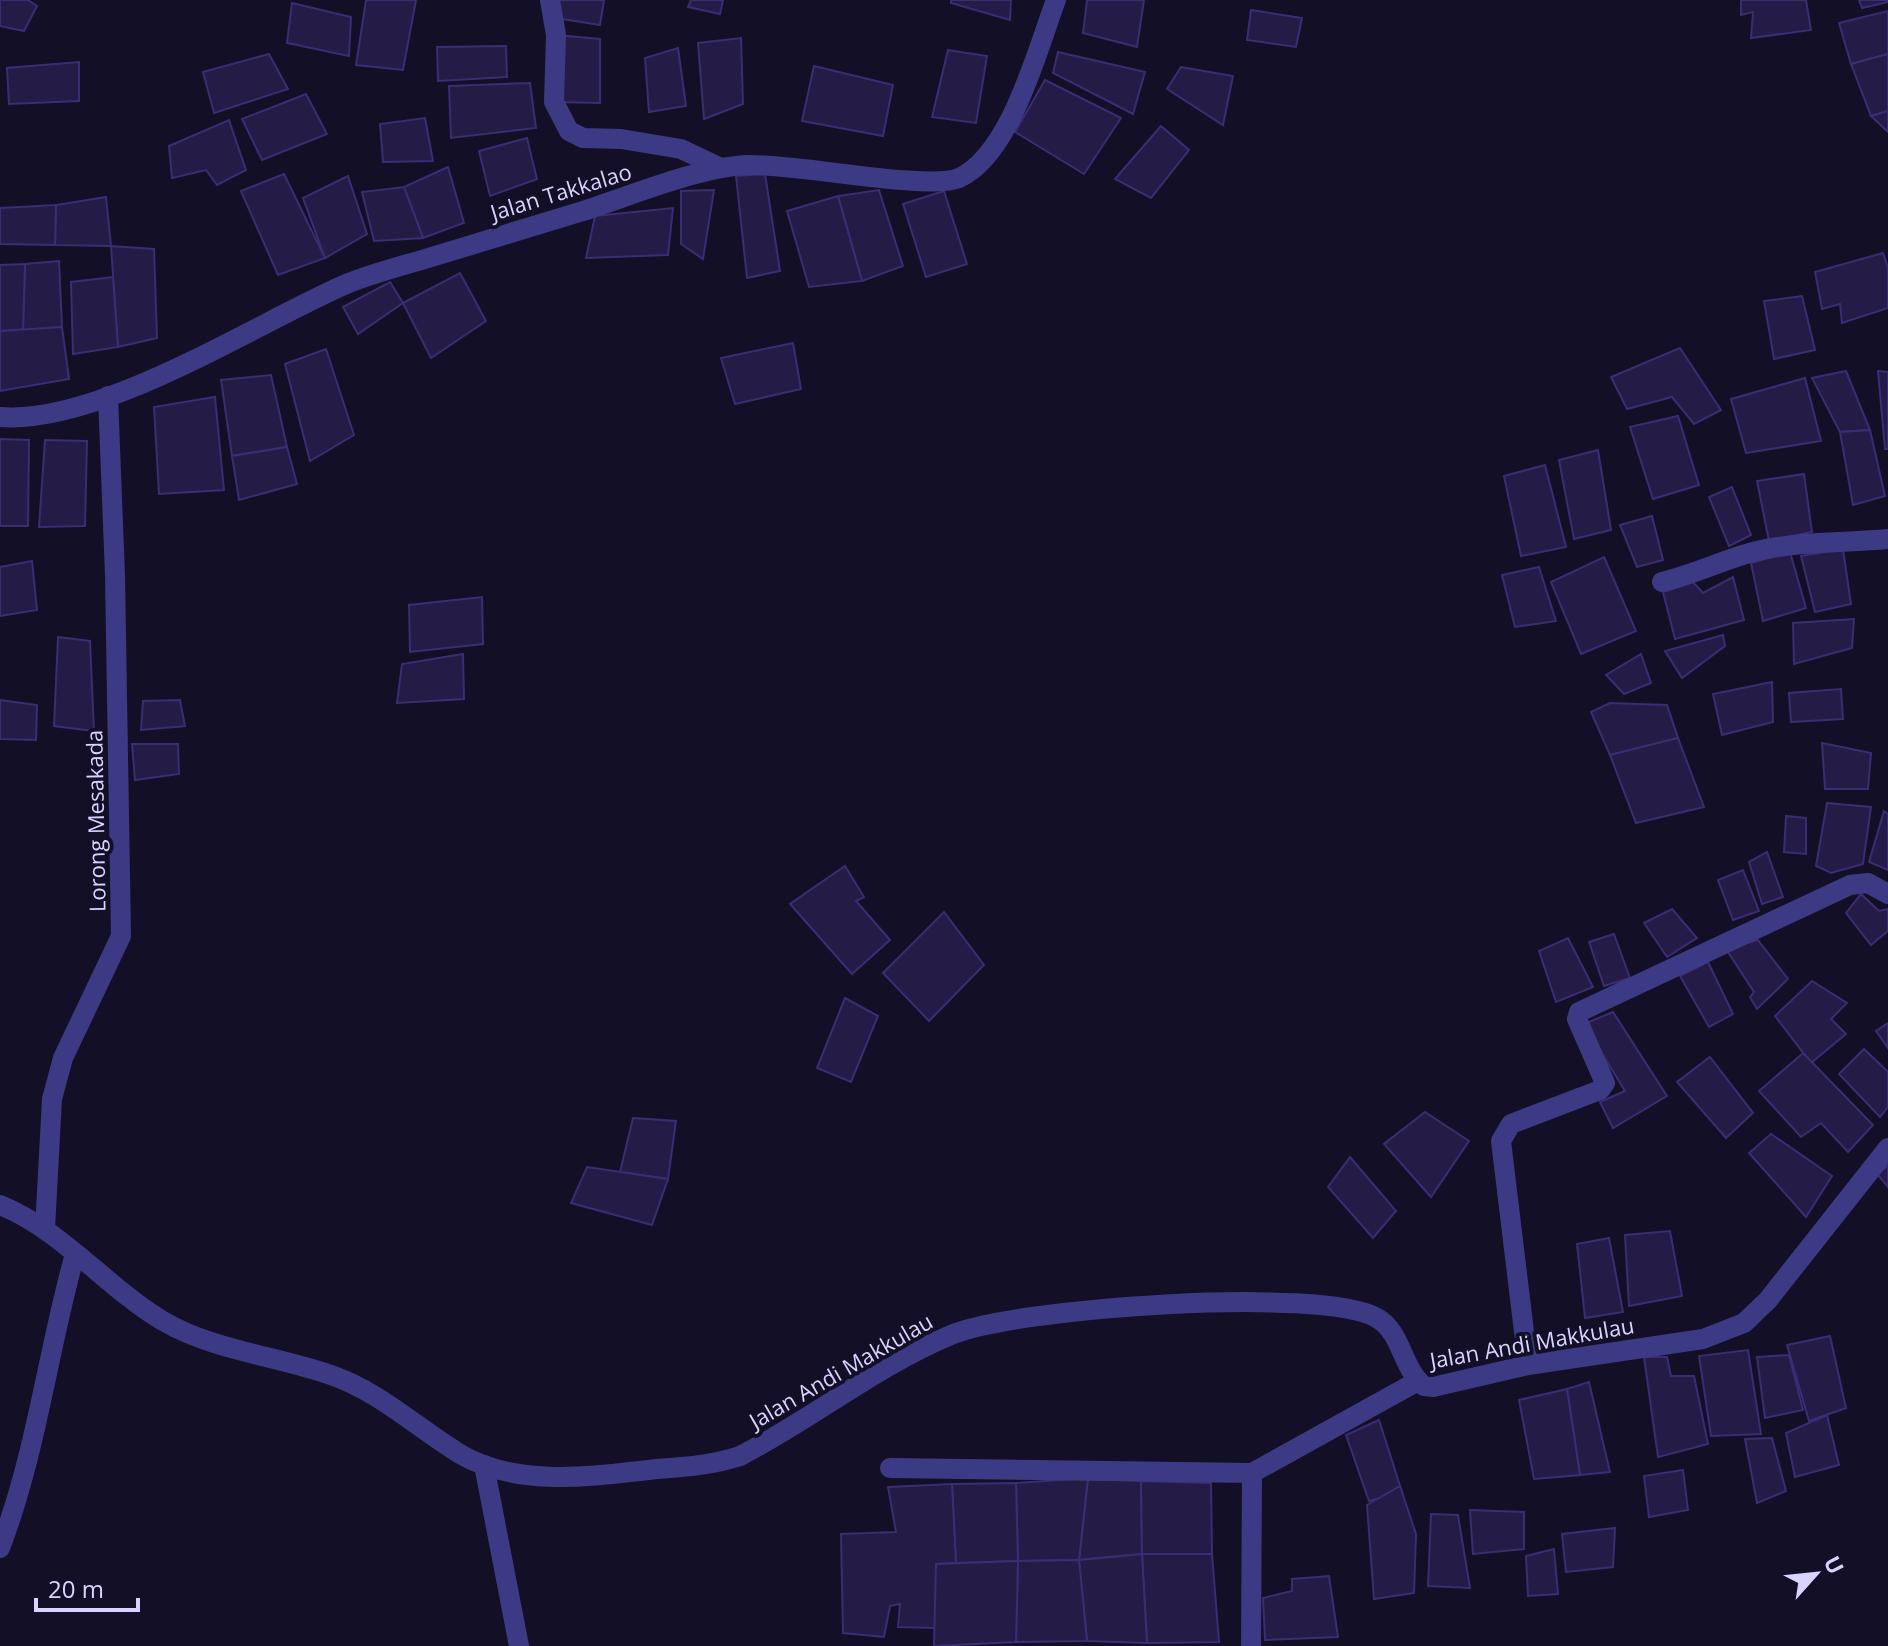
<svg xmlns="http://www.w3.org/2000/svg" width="1888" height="1646" font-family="'Open Sans',sans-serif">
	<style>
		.building { fill: #241b47; stroke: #3b2d73; stroke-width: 2 }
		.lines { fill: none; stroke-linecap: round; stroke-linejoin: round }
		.minor { stroke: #3d3a85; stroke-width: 20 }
		.labels { text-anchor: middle; stroke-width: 8; stroke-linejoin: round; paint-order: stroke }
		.street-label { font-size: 22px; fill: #d9d4ff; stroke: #130f26 }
	</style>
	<rect width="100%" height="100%" fill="#130f26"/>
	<g class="building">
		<path d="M0,0H28L37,6L24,31L0,26Z"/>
		<path d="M366,0H416L403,70L356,65Z"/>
		<path d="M553,0H604L600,25L563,19Z"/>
		<path d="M691,0H723L720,14L688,7Z"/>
		<path d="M951,0H1011L1010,20L951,3Z"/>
		<path d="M1087,0H1144L1137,47L1083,33Z"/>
		<path d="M1741,0H1806L1811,30L1751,38L1753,12L1741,15Z"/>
		<path d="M1859,0H1888V2L1862,8Z"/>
		<path d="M292,3L351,17L349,56L287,43Z"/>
		<path d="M1251,10L1302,18L1296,47L1247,40Z"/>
		<path d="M1888,11V54L1851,64L1839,23Z"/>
		<path d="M556,35L600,39V103L554,102Z"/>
		<path d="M741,38L743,104L704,119L698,43Z"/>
		<path d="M506,46L507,77L438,81L437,47Z"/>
		<path d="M678,48L686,106L649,112L645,58Z"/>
		<path d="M948,50L987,56L976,123L932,117Z"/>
		<path d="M1058,52L1145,72L1133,114L1053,73Z"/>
		<path d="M269,54L288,89L214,113L203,72Z"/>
		<path d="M1888,54V111L1871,116L1851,64Z"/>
		<path d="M79,62V101L9,104L7,68Z"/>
		<path d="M814,66L893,85L883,136L802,121Z"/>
		<path d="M1181,67L1233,76L1223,125L1167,89Z"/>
		<path d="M1045,80L1121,118L1084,174L1015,132Z"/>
		<path d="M530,83L536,128L451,138L449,86Z"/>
		<path d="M306,94L327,134L262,160L242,119Z"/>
		<path d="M1888,111V132L1871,116Z"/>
		<path d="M425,118L433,161L383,162L380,124Z"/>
		<path d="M229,120L246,170L217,185L206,170L172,178L169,146Z"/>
		<path d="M1161,126L1189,150L1151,198L1115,179Z"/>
		<path d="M527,138L537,179L490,196L479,151Z"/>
		<path d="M448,167L464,223L423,238L404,187Z"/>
		<path d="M284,174L325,258L278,275L241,191Z"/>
		<path d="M765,174L780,271L747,278L736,176Z"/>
		<path d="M348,176L367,234L325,258L303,198Z"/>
		<path d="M404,187L423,238L374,241L362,192Z"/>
		<path d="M714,190L703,259L681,244V191Z"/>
		<path d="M879,190L903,266L862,281L838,196Z"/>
		<path d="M944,191L967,264L926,277L903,204Z"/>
		<path d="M838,196L862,281L809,287L787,211Z"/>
		<path d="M106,197L111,246L55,245L56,205Z"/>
		<path d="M56,205L55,245L0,244V208Z"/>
		<path d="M673,208L668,255L586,258L595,216Z"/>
		<path d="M111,246L154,249L157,338L118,347Z"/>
		<path d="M1883,253L1888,268V308L1842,323L1840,304L1822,309L1815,272Z"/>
		<path d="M59,261L62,327L23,330L25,264Z"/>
		<path d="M25,264L23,330L0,331V265Z"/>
		<path d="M460,273L486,321L431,358L403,303Z"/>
		<path d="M113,277L118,347L73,354L71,282Z"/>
		<path d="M390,282L403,303L358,334L343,307Z"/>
		<path d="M1802,296L1815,350L1774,359L1764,301Z"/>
		<path d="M62,327L69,379L0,391V331Z"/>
		<path d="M793,343L801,389L735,404L721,358Z"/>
		<path d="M1680,348L1721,410L1694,424L1672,397L1627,409L1611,377Z"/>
		<path d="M326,349L354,435L310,461L285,364Z"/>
		<path d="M1846,371L1870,430L1840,432L1812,378Z"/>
		<path d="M1878,371L1888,372V449H1885Z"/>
		<path d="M271,375L287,447L232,456L221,380Z"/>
		<path d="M1805,378L1821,441L1746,453L1731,399Z"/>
		<path d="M215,397L224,490L159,494L154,407Z"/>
		<path d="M1678,416L1699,485L1653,499L1630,427Z"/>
		<path d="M1870,430L1885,496L1853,505L1840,432Z"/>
		<path d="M0,439L29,440L28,526H0Z"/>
		<path d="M45,440L87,441L85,526L39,527Z"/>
		<path d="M287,447L297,484L239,500L232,456Z"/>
		<path d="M1598,450L1611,530L1574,539L1559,460Z"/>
		<path d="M1545,465L1566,547L1521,556L1504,476Z"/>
		<path d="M1804,474L1812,532L1769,541L1757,481Z"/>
		<path d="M1732,487L1751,535L1729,546L1709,497Z"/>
		<path d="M1652,516L1663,560L1637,567L1620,525Z"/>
		<path d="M1843,549L1851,604L1815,612L1801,556Z"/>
		<path d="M1790,552L1806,608L1763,621L1751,563Z"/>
		<path d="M1604,557L1636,631L1581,654L1551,582Z"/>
		<path d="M32,561L37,610L0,616V567Z"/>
		<path d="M1539,567L1556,621L1515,627L1502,575Z"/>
		<path d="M1733,577L1744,620L1675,639L1663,592L1693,582L1703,593Z"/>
		<path d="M482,597L483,644L410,652L409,605Z"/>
		<path d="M1854,619L1852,648L1794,664L1793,623Z"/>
		<path d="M1723,635L1725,646L1682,678L1665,651Z"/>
		<path d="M58,637L90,641L94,731L54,726Z"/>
		<path d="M463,654L464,699L397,703L402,664Z"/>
		<path d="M1641,654L1651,683L1624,694L1606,675Z"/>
		<path d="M1772,682L1773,722L1722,735L1713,694Z"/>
		<path d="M1841,689L1843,719L1791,722L1789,693Z"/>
		<path d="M0,700L37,705L36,740L0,739Z"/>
		<path d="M180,700L185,726L141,730L143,701Z"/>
		<path d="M1610,703L1667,705L1678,738L1610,755L1591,712Z"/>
		<path d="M1678,738L1704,807L1636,823L1610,755Z"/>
		<path d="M1822,743L1871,753L1868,789H1825Z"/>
		<path d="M132,744H178L179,774L135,780Z"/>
		<path d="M1827,803L1871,807L1863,864L1831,873L1816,866Z"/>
		<path d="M1884,811L1888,814V870L1869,862Z"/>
		<path d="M1786,816L1806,818V854L1784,852Z"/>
		<path d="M1767,852L1783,897L1762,904L1749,862Z"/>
		<path d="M845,866L864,897L856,901L890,940L852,974L790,904Z"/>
		<path d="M1743,870L1759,911L1733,920L1718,880Z"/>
		<path d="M1861,894L1879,911L1888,909V931L1871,945L1846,913Z"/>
		<path d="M1672,909L1697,938L1667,957L1644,923Z"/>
		<path d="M944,912L984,965L929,1021L883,973Z"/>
		<path d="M1614,934L1630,978L1604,986L1589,942Z"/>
		<path d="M1568,938L1593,987L1556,1002L1539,951Z"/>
		<path d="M1758,940L1788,979L1757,1009L1750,997L1754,992L1726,949Z"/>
		<path d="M1708,962L1733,1014L1709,1027L1680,976Z"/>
		<path d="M1812,981L1847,1003L1831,1019L1846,1034L1811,1063L1775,1016Z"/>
		<path d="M845,998L878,1016L851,1082L817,1068Z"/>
		<path d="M1613,1012L1667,1096L1613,1128L1600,1102L1625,1091L1584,1024Z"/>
		<path d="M1888,1023V1048L1876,1031Z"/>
		<path d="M1864,1049L1888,1072V1107L1880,1117L1839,1074Z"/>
		<path d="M1803,1053L1873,1125L1848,1152L1821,1123L1801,1137L1759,1091Z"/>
		<path d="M1710,1057L1753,1113L1726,1138L1677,1082Z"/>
		<path d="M1425,1112L1469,1141L1431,1197L1384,1144Z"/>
		<path d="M633,1118L676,1121L668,1179L620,1172Z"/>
		<path d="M1771,1134L1832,1176L1806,1217L1749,1153Z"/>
		<path d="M1350,1157L1396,1211L1373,1238L1328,1187Z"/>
		<path d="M1888,1166V1187L1877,1174Z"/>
		<path d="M587,1167L668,1179L652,1225L571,1203Z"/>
		<path d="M1670,1231L1682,1296L1629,1306L1625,1235Z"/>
		<path d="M1609,1238L1623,1312L1585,1318L1577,1244Z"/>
		<path d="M1830,1336L1846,1408L1809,1421L1787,1345Z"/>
		<path d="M1748,1350L1761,1434L1711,1436L1699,1356Z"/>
		<path d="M1789,1355L1803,1410L1765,1418L1757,1357Z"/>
		<path d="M1644,1357H1667L1671,1376H1694L1708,1444L1658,1457Z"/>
		<path d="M1589,1382L1610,1472L1580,1475L1567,1389Z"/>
		<path d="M1567,1389L1580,1475L1534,1479L1519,1400Z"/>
		<path d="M1827,1415L1839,1465L1795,1477L1786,1433Z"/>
		<path d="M1379,1420L1402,1492L1369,1501L1346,1435Z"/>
		<path d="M1772,1438L1786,1491L1757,1503L1745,1439Z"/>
		<path d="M1683,1470L1688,1510L1649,1517L1644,1476Z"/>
		<path d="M1088,1478L1141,1481L1142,1554L1079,1560Z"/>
		<path d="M1088,1478L1079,1560L1018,1561L1016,1483Z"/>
		<path d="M1141,1481L1211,1483L1212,1554H1142Z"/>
		<path d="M1016,1483L1018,1561L956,1563L952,1484Z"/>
		<path d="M952,1484L956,1563L936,1564L935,1628L898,1627L900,1604L890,1606L884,1637L843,1633L841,1534L896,1532L888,1487Z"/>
		<path d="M1400,1486L1416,1534L1414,1593L1374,1599L1367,1505Z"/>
		<path d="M1470,1510L1524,1512V1549L1473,1554Z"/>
		<path d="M1431,1514L1458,1515L1470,1588L1428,1586Z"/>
		<path d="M1615,1528L1613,1567L1566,1572L1562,1534Z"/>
		<path d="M1554,1549L1558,1594L1528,1596L1526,1556Z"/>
		<path d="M1142,1554H1212L1219,1642L1147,1643Z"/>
		<path d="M1142,1554L1147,1643L1087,1641L1079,1560Z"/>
		<path d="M1079,1560L1087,1641L1016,1642L1018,1561Z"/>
		<path d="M1018,1561L1016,1642L934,1646L936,1564Z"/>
		<path d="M1329,1576L1338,1637L1265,1640L1263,1598L1292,1591V1579Z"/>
	</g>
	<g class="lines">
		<g class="minor">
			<path d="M550,0L556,35L554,102L569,131L583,138L621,139L681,149L721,168"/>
			<path d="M0,417C99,425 251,326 344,285C370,274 398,267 425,259C478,243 530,227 583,211C630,196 699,167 747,165C793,163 928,191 959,178C1011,154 1037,50 1056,0"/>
			<path d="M1662,582C1695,574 1725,559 1757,551C1800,541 1844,543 1888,539"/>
			<path d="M0,1205C62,1230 106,1287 163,1321C212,1350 277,1356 331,1375C380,1392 416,1427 460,1454C518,1488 593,1476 657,1469C685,1467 713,1465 740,1456C812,1419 876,1366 951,1335C1013,1308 1322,1286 1377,1318C1402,1332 1402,1369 1424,1386L1433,1387L1528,1365L1703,1339L1744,1323L1768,1300L1888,1148"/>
			<path d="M45,1229L52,1099L63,1058L121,936L115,575L108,396"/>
			<path d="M1528,1365L1501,1141L1511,1124L1600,1090L1605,1083L1577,1019L1579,1012L1850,885L1868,883L1888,894"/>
			<path d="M484,1465L519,1646"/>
			<path d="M890,1468L1252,1473L1418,1381"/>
			<path d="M0,1548C37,1451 47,1354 75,1254"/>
			<path d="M1251,1646L1252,1473"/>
		</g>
	</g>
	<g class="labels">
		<g class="street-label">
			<text transform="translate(561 192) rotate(-17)" y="8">Jalan Takkalao</text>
			<text transform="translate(96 821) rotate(-91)" y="8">Lorong Mesakada</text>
			<text transform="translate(1532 1343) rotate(-10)" y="8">Jalan Andi Makkulau</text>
			<text transform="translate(841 1371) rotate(-30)" y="8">Jalan Andi Makkulau</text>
		</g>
	</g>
	<g transform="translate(1816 1574) rotate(63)" stroke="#130f26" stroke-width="6" paint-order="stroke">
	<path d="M0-6L14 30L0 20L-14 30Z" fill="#d9d4ff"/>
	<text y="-12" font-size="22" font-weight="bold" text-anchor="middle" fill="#d9d4ff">U</text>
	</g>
	<path d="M36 1598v12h102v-12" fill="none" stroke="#d9d4ff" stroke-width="4"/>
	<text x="48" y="1598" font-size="24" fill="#d9d4ff" stroke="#130f26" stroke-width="6" paint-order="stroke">20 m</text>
</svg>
